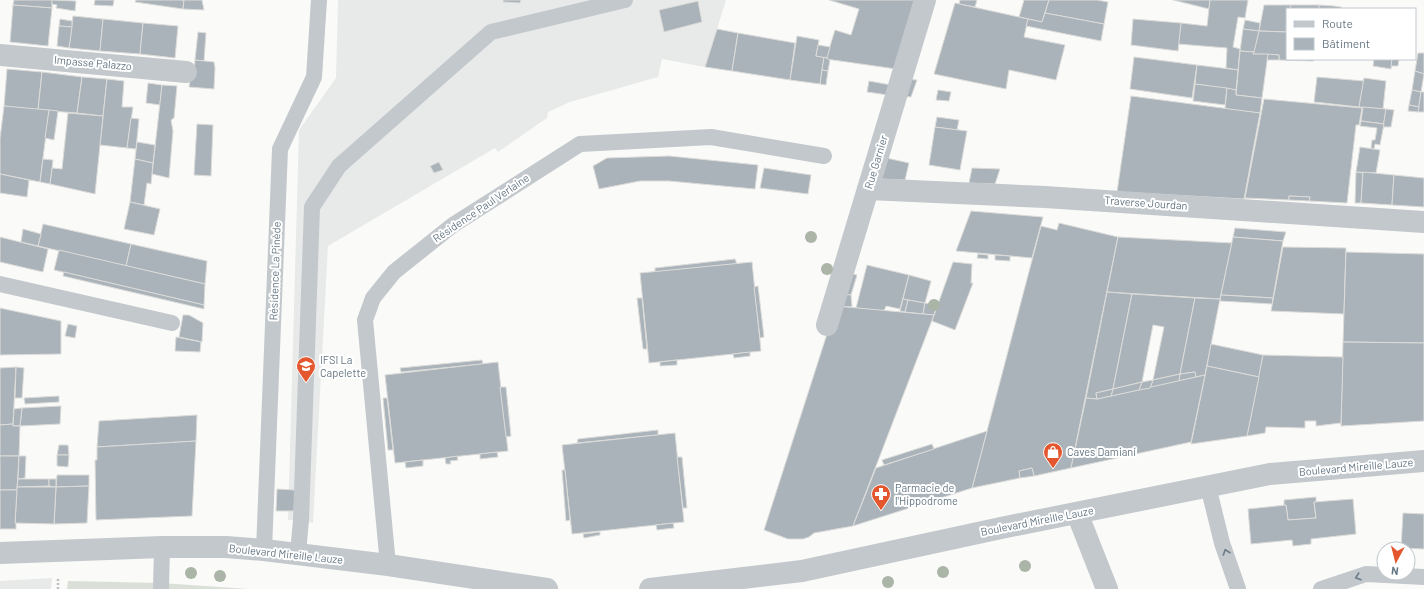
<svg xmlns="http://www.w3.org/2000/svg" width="1424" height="589" font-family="Barlow,sans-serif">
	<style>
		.built { fill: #e8e9e9 }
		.green { fill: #dadfd7 }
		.building { fill: #aab3b9; stroke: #dcdcda }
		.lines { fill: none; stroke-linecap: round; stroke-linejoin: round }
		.path { stroke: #bbbfc2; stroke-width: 2.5; stroke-dasharray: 2 2; stroke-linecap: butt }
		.service { stroke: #c3c8cc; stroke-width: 16 }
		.minor { stroke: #c3c8cc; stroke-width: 22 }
		.tertiary { stroke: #c3c8cc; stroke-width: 22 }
		.tree { fill: #aab4a7 }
		.oneway { stroke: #6a7a87 }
		.labels { text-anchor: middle; stroke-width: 4; stroke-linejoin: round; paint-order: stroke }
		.street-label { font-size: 11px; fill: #657683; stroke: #fff }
		.poi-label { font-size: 11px; fill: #657683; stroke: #fff; text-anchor: start }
	</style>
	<rect width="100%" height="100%" fill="#fafaf8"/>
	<g class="built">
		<path d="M338,0H726L705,67L662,59L658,77L570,102L548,112L547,118L498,152L495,148L328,246L313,523L301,520H288L299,130L336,78Z"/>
		<path d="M52,578L51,589H0V581Z"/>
	</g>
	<path class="green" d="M68,581L161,583L248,589H67Z"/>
	<g class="building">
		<path d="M14,0H52V8L13,5Z"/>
		<path d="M52,0L76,1L75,11L56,8L57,5L52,4Z"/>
		<path d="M95,0H114L113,6L94,5Z"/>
		<path d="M136,0H184L183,9L135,2Z"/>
		<path d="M182,0H202L204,10L183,9L184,0Z"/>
		<path d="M503,0H521L520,3L503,2Z"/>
		<path d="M829,0H917L896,69L826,59L835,30L851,35L859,9Z"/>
		<path d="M960,0H977L975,7L959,4Z"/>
		<path d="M1024,0H1049L1042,22L1019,17Z"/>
		<path d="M1049,0H1097L1108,2L1104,24L1045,13Z"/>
		<path d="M1173,0H1210L1209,9Z"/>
		<path d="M1210,0H1248L1245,18L1238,17L1233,47L1240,49L1238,70L1226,68L1227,48L1178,44L1181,23L1207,26Z"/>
		<path d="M698,1L702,22L664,32L659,10Z"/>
		<path d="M955,3L1028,19L1024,37L1065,45L1056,80L1009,70L1006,89L934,74Z"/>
		<path d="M13,5L52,8L48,46L10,42Z"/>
		<path d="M1264,5H1291L1290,9H1287L1286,32L1259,31Z"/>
		<path d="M1291,5H1319V9H1290Z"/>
		<path d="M1319,5L1334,6L1341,7V9H1319Z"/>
		<path d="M1045,13L1104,24L1101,41L1026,26L1028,19L1042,22Z"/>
		<path d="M73,16L103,19L100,51L69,48Z"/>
		<path d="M60,19L72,21V27L59,26Z"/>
		<path d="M103,19L143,23L140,54L100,51Z"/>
		<path d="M1133,19L1181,23L1178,51L1131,45Z"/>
		<path d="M1245,20L1260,23L1259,31L1243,29Z"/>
		<path d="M143,23L178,26L175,58L140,54Z"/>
		<path d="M59,26L72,27L69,48L57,46Z"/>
		<path d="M1287,28V59H1314L1313,61L1279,60V55L1253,54L1259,31L1286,32Z"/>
		<path d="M717,29L738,33L732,71L705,67Z"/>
		<path d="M1243,29L1259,31L1254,52L1240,51Z"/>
		<path d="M198,32L206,33L204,61L195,60Z"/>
		<path d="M738,33L795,43L790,80L732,71Z"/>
		<path d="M797,36L819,40L816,56L824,57L820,84L790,80Z"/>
		<path d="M818,45L830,47L827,58L816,56Z"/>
		<path d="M1240,51L1254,52L1253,54H1268L1262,98L1236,95Z"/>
		<path d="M1418,53H1424V74L1415,71Z"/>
		<path d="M1268,54L1279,55V60H1267Z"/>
		<path d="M824,57L830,60L828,71L822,70Z"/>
		<path d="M1134,57L1197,65L1192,98L1130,89Z"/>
		<path d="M1374,59H1392L1391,69L1373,66Z"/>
		<path d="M1392,59H1399L1398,66H1391Z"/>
		<path d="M195,60L214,62L215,68L214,89L189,87L191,73H194Z"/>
		<path d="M1197,65L1238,70L1236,90L1195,84Z"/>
		<path d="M7,69L42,72L38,110L4,106Z"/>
		<path d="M822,70L828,71L826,85L820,84Z"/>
		<path d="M1415,71L1424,74L1421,92L1412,90Z"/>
		<path d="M42,72L82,77L77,113L38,110Z"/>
		<path d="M82,77L107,79L103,116L77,113Z"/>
		<path d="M1317,77L1364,81L1359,107L1314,102Z"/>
		<path d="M1364,78L1386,81L1383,109L1359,107Z"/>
		<path d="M107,79L124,81L122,107H133L127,148L100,145Z"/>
		<path d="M905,79L917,80L911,97L900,96Z"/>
		<path d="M869,81L891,85L888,95L867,92Z"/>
		<path d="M148,83L162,85L160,105L146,103Z"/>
		<path d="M1195,84L1227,88L1225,105L1193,101Z"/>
		<path d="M162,85L177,86L174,118L171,120L173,131L169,178L152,174Z"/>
		<path d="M1227,88L1236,90V95L1262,98L1260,113L1225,109Z"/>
		<path d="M938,90L951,92L949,101L936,100Z"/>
		<path d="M1412,90L1421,92L1419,107L1409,105Z"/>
		<path d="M1421,92H1424V112H1418Z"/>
		<path d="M1131,96L1260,113L1244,199L1117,192Z"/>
		<path d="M1264,99L1362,108L1359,125H1356L1347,203L1309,201L1310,197L1289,196V200L1245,198Z"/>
		<path d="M1409,105L1419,107L1418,112L1408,111Z"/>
		<path d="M4,106L49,110L40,182L0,174V138Z"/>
		<path d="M1363,107L1386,109L1384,124L1361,121Z"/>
		<path d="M1386,109L1394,110L1391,127H1383Z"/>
		<path d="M49,110L58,111L54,140L45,138Z"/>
		<path d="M68,113L103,116L95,194L50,184L52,168L62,169Z"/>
		<path d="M937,117L959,120L957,130L935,127Z"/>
		<path d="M131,118L139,119L136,149L127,148Z"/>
		<path d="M1361,121L1384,124L1380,145L1375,144L1374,149L1371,148L1372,140H1375L1377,128L1360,126Z"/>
		<path d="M197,124L213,125L211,176L194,175Z"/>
		<path d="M935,127L967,131L960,170L929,165Z"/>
		<path d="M137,142L155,145L153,163L135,159Z"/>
		<path d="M1360,147L1380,150L1376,173L1356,172Z"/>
		<path d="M669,156L758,165L755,189L669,181H640L599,189L593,166L607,158Z"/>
		<path d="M882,157L909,163L905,180L879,179Z"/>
		<path d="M43,159L53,160L50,184L40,182Z"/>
		<path d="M135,159L153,163L151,184L147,183L144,205L130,202Z"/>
		<path d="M439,162L443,170L434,173L430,166Z"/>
		<path d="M764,168L811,175L808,194L760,188Z"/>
		<path d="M972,168L1000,169L995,184L969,183Z"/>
		<path d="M1356,172L1363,173L1361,203H1355Z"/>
		<path d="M1363,172L1394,175L1392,205L1361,203Z"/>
		<path d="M0,174L29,180L27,197L0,193Z"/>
		<path d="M1394,175L1424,178V207L1392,205Z"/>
		<path d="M1289,196L1310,197L1309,201L1289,200Z"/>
		<path d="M130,202L160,209L154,235L124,229Z"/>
		<path d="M971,211L1043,217L1032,258L956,251Z"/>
		<path d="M1059,223L1118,237L1071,468L1034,476L1032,468L1019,471L1020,478L972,488L1041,226L1057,230Z"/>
		<path d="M43,224L131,244L126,266L38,246Z"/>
		<path d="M1235,228L1286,232L1283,241L1233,237Z"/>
		<path d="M23,229L41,234L38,246L21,242Z"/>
		<path d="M0,237L48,249L43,272L0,262Z"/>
		<path d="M1118,237L1232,243L1220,299L1107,292Z"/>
		<path d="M1233,237L1283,241L1273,298L1221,295Z"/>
		<path d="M131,244L207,261L205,284L126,266Z"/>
		<path d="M1283,247L1346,248L1344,314L1271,311Z"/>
		<path d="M59,250L205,284L204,305L54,270Z"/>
		<path d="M1346,252L1424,254V343L1343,342Z"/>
		<path d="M978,254L988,255V259L977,258Z"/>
		<path d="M995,255L1010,256V261L995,260Z"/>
		<path d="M735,259L737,264L655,272V268Z"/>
		<path d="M752,262L761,351L649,363L640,273Z"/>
		<path d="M953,262L972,264L971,283H973L955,330L932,321Z"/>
		<path d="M867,265L909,275L900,309L886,306L884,311L856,308Z"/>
		<path d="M64,272L204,305V309L63,276Z"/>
		<path d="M853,274L857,275L851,295L840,293Z"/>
		<path d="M909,275L931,281L925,303L903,299Z"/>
		<path d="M758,286L764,337L760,338L754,287Z"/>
		<path d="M1107,292L1132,294L1113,389L1096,393L1097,399L1086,398Z"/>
		<path d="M840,293L851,295L852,307L836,306Z"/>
		<path d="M1132,294L1195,298L1180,374L1153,380L1164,327L1153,325L1142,382L1113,389Z"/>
		<path d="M1221,295L1273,298L1272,304L1220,301Z"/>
		<path d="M637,298H642L647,349H643Z"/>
		<path d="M1195,298L1220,299L1205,375L1196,377L1195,372L1180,374Z"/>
		<path d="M903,299L908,300L905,312L900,311Z"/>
		<path d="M908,300L925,303L923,314L905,312Z"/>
		<path d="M925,303L937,305L934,315L923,314Z"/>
		<path d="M836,306L934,315L853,526L814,533L809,537L803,539H788L764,530Z"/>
		<path d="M0,308L61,321V354L0,355Z"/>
		<path d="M183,315H189L203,323L202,342L179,337Z"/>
		<path d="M68,324L77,326L75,338L65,336Z"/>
		<path d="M176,337L201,342L200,352L175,351Z"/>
		<path d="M1343,342L1424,343V421L1341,426Z"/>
		<path d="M1211,344L1263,355L1259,377L1207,366Z"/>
		<path d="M750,352V356L734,358L733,354Z"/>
		<path d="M1263,355L1343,357L1341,423L1316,426V421H1305V428L1266,427L1265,433L1247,436Z"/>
		<path d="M482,360L483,364L401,372L400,368Z"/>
		<path d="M677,360V365L660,366V362Z"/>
		<path d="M498,362L508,451L395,463L385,375Z"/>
		<path d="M1207,366L1259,377L1247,436L1191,444Z"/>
		<path d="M16,367L13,424L0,425V368Z"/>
		<path d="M16,367L24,368L22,398H15Z"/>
		<path d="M1195,372L1196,377L1179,381L1180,374Z"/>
		<path d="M1180,374L1179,381L1150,388L1153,380Z"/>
		<path d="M1205,375L1191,442L1071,468L1086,398L1097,399Z"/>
		<path d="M1153,380L1150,388L1139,390L1142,382Z"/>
		<path d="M1142,382L1139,390L1111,396L1113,389Z"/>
		<path d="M500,387H506L511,436L506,437Z"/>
		<path d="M1113,389L1111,396L1097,399L1096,393Z"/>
		<path d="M59,396V402L25,404L24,398Z"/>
		<path d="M383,398H387L393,450H388Z"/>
		<path d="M61,406L60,424L20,426L22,408Z"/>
		<path d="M22,408L20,426H13L14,409Z"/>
		<path d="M197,415L196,441L97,447L99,421Z"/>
		<path d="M13,424V426H20L19,456H0V425Z"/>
		<path d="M658,430V435L577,443L578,439Z"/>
		<path d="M987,431L972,488L853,526L876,468Z"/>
		<path d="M675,433L684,522L572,534L562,445Z"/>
		<path d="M196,441L192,516L96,520L95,460H97V447Z"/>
		<path d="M932,444L934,449L884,465L882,460Z"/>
		<path d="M59,445H68L69,455H57Z"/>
		<path d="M497,452L498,457L480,459V454Z"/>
		<path d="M57,455H69L68,467L57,466Z"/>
		<path d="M0,456H19L17,490H0Z"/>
		<path d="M19,456H26L25,478L18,479Z"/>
		<path d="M457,456L458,460L450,461L451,464H446L445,458Z"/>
		<path d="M677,457H682L687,508H683Z"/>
		<path d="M423,460V466L406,468L405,462Z"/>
		<path d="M1032,468L1034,476L1020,478L1019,471Z"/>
		<path d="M562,470H565L570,520L566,521Z"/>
		<path d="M57,475H89V486L56,487Z"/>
		<path d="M18,479H49V486L17,487Z"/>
		<path d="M49,479H56V487L49,486Z"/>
		<path d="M89,486L87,523L54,524L56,487Z"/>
		<path d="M17,487H56L54,524L15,523Z"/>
		<path d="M277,489L295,490L294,511H276Z"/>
		<path d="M0,490H17L15,523H16V529H0Z"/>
		<path d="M1316,497V502H1314L1316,518L1288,520L1286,505L1284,506V500Z"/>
		<path d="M1353,499L1356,534L1311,539V544L1293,546L1292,540L1251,544L1248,509L1286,505L1288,520L1316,518L1314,502Z"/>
		<path d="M1403,513L1424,514V549L1401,548Z"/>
		<path d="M673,523L674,528L657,530L656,525Z"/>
		<path d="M600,532V535L584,538L583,534Z"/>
	</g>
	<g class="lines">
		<path class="path" d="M58,589V578"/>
		<g class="service">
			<path d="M0,284L172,323"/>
			<path d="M1208,486L1222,543L1238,589"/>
			<path d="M264,550L280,149L314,77L319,0"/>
			<path d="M298,553L301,520L312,207L339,166L491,32L625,0"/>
			<path d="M388,565L365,320L373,298L394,272L453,225L580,144L711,137L824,156"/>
			<path d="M161,589L162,547"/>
			<path d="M1321,589L1366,574L1424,577"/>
		</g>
		<g class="minor">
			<path d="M0,55L186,72"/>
			<path d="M868,189L1045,197L1424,222"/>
			<path d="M827,325L925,0"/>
			<path d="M1077,513L1107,589"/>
		</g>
		<g class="tertiary">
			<path d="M0,553L162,547H226L264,550L388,565L547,589"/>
			<path d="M650,589L802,571L1001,528L1270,474L1424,461"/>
		</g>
	</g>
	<g class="tree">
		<circle cx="811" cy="237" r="6"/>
		<circle cx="827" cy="269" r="6"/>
		<circle cx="934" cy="305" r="6"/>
		<circle cx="1025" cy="566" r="6"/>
		<circle cx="943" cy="572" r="6"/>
		<circle cx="191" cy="573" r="6"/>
		<circle cx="220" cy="576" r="6"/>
		<circle cx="888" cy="582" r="6"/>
	</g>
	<defs><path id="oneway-chevron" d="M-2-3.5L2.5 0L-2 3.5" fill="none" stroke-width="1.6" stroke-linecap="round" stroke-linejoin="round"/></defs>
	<g class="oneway">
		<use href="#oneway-chevron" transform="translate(1226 552) rotate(-109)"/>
		<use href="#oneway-chevron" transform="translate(1358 577) rotate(161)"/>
	</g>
	<defs>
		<g id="university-pin" transform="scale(1)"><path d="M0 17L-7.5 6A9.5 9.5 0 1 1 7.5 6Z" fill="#e4572e" stroke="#fff"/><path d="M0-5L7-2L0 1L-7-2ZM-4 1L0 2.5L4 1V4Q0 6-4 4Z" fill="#fff"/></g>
		<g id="shop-pin" transform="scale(1)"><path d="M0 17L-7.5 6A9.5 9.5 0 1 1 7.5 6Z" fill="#e4572e" stroke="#fff"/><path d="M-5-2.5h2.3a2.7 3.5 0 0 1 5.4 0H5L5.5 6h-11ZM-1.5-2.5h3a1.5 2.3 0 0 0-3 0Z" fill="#fff"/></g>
		<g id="pharmacy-pin" transform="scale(1)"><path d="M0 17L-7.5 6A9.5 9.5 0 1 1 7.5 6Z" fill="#e4572e" stroke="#fff"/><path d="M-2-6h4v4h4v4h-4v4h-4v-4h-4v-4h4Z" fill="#fff"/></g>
	</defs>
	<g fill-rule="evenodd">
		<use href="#university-pin" x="306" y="366"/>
		<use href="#shop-pin" x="1053" y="452"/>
		<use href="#pharmacy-pin" x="881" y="494"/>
	</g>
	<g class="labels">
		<g class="street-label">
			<text transform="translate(93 63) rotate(5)" y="4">Impasse Palazzo</text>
			<text transform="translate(876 162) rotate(-73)" y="4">Rue Garnier</text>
			<text transform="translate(1146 203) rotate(4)" y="4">Traverse Jourdan</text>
			<text transform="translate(481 208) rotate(-34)" y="4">Résidence Paul Verlaine</text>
			<text transform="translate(275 271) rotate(-88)" y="4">Résidence La Pinède</text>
			<text transform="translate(1356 467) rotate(-5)" y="4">Boulevard Mireille Lauze</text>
			<text transform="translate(1037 521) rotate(-11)" y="4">Boulevard Mireille Lauze</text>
			<text transform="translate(286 554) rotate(6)" y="4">Boulevard Mireille Lauze</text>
		</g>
		<g class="poi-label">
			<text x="320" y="364">IFSI La<tspan x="320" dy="13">Capelette</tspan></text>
			<text x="1067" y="456">Caves Damiani</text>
			<text x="895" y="492">Parmacie de<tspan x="895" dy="13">l'Hippodrome</tspan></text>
		</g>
	</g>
	<rect x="1286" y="8" width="130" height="52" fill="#ffffff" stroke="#c1c8cd"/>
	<rect x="1294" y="21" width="20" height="6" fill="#c3c8cc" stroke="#c1c8cd"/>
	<text x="1322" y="28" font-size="12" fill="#657683">Route</text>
	<rect x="1294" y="38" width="20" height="12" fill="#aab3b9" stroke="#c1c8cd"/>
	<text x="1322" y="48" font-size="12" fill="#657683">Bâtiment</text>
	<g transform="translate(1396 561) rotate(187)"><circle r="19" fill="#ffffff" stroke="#c1c8cd"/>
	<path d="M0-3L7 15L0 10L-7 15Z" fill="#e4572e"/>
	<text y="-6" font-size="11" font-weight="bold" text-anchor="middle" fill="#657683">N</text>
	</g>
</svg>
